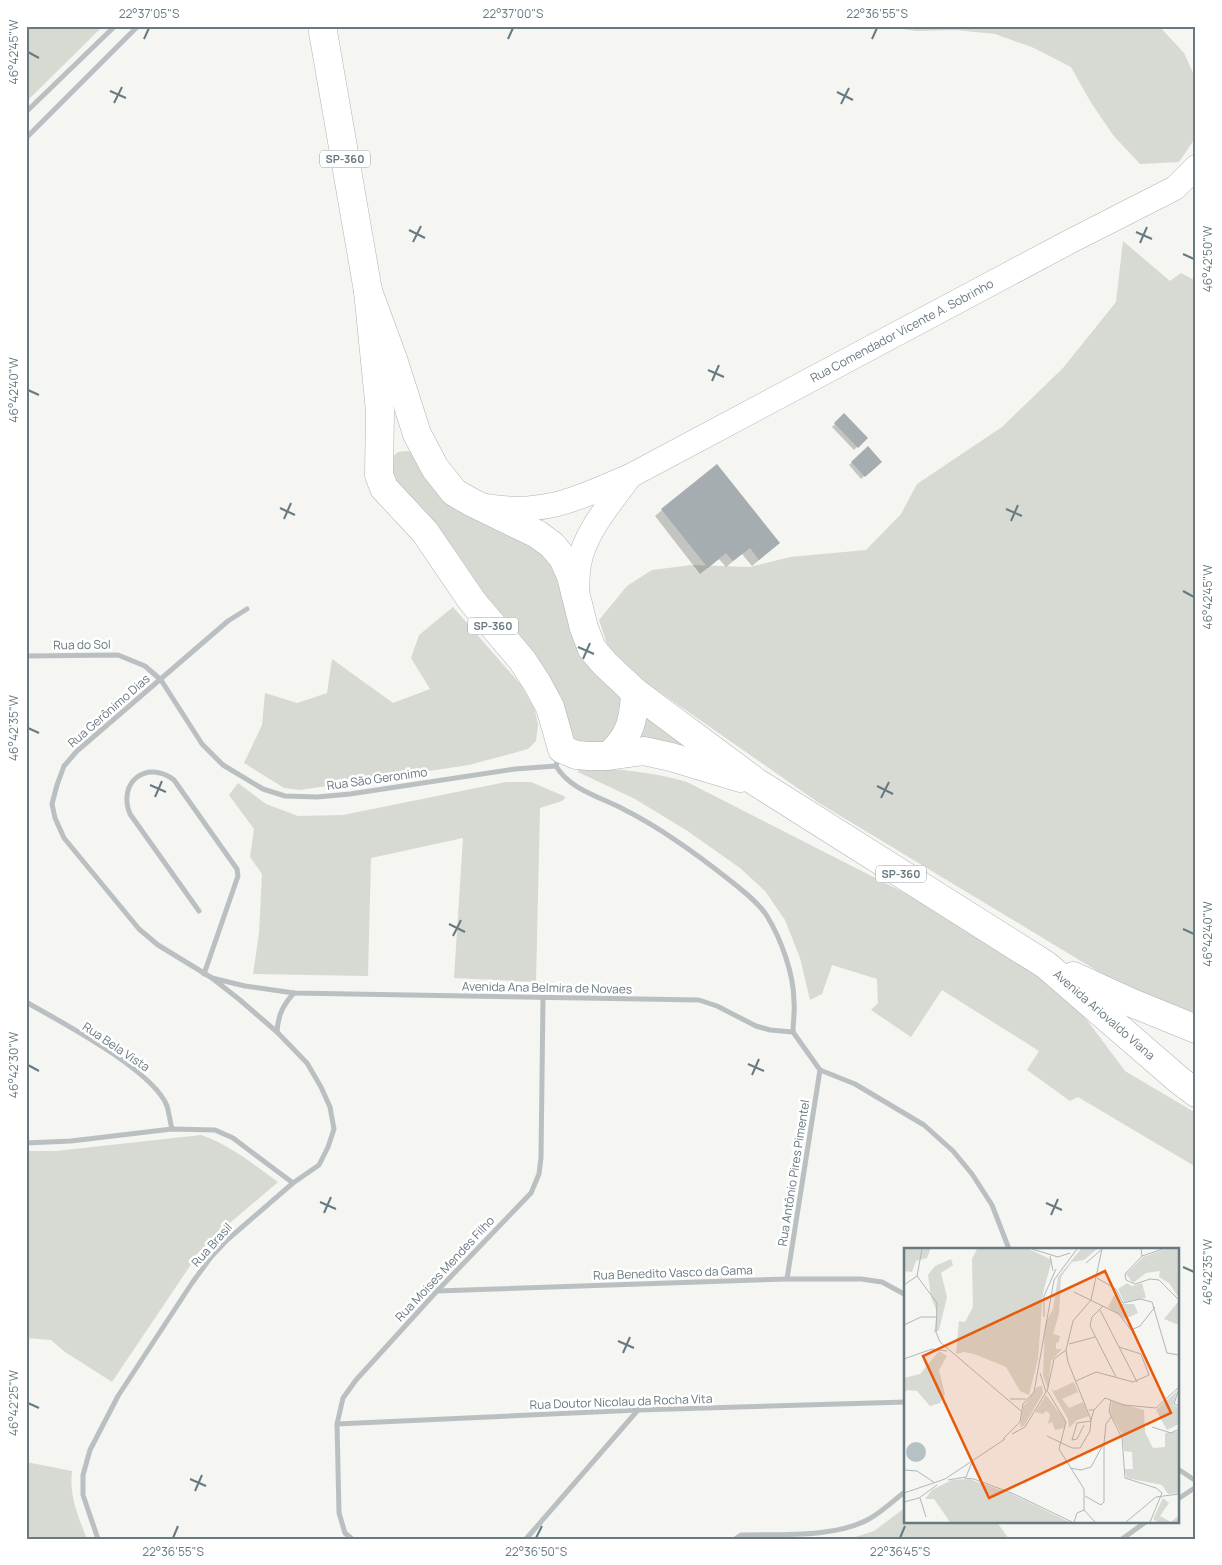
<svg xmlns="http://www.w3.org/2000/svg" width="1222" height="1565" font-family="Manrope,sans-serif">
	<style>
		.green { fill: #d6dad2 }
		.shadow { fill: #0003 }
		.building { fill: #a5adb1 }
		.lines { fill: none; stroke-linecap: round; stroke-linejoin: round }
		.secondary-casing { stroke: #afb6b9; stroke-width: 25 }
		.primary-casing { stroke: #aeb4b7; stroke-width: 29 }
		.street { stroke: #bac0c2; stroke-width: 5 }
		.secondary { stroke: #fff; stroke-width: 24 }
		.primary { stroke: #fff; stroke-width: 28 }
		.ticks { fill: none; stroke: #677981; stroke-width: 2 }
		.labels { text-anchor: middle; stroke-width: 5; stroke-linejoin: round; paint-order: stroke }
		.shield { fill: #fff; stroke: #95a1a7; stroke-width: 1 }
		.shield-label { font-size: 11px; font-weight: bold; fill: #677981 }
		.street-label { font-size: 12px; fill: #677981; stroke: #fff }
		.inset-road { fill: none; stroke: #afb8bb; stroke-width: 1 }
		.view { fill: #e8590c; fill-opacity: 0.15; stroke: #e8590c; stroke-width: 2.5 }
		.inset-edge { fill: none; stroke: #677981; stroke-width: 2.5 }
		.neatline { fill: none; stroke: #677981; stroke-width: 2 }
		.ticks-label { font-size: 12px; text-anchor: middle; fill: #677981 }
	</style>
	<rect width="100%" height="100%" fill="#f5f5f2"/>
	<g class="green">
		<path d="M26,26H103L26,102Z"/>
		<path d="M883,26H1159L1184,53L1196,79V137L1179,162L1140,164L1113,135L1090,101L1071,67L1034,48L995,34L956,30L916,31Z"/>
		<path d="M1123,241L1170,281L1181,273L1196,281V1018L1114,981L819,803L634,674L618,658L607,644L599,620L627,586L652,570L692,565L750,567L790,557L866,550L901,514L917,484L1002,427L1063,368L1116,302Z"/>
		<path d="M408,451L416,452L542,546L618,687L627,715L607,744H581L571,737L550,677L533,651L484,593L455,550L391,483V458L398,452Z"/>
		<path d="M453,607L521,685L535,710L538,725L536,741L528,749L469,765L300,790L284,788L244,763L262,725L265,693L297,703L327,693L332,659L393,703L430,689L411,658L419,635Z"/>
		<path d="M639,708L688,749L632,738Z"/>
		<path d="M579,768C616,768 652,772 687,782L1046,965L1125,1071L1196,1113V1167L1078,1097L1070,1101L1027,1070L1039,1051L942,990L911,1037L871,1010L878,1003L877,979L832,965L822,994L810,1000L800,958L785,920L765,891L740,868L686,830L635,799L578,772Z"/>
		<path d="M506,782H531L566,797L562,801L540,808L536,982L454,978L463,838L371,858L368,976L253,974L259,933L262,874L250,857L254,829L229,795L238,783L266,804L298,816L343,815Z"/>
		<path d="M201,1135C230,1145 253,1164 278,1182L217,1234L196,1257L112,1382L65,1352L51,1340L26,1338V1151H56Z"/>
		<path d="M26,1462L72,1471C69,1496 78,1516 87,1539H26Z"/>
		<path d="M906,1507V1521H996L1009,1539H849L874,1531Z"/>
	</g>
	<g class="shadow">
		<path d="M844,415L866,438L854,450L832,427Z"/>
		<path d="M868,448L880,462L861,479L849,465Z"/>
		<path d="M662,510L771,550L752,566L742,554L726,567L719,559L700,574L655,516Z"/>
	</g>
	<g class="building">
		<path d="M844,413L868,438L858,448L834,423Z"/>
		<path d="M868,446L882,462L865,477L851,462Z"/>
		<path d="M717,464L780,543L759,560L750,548L733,561L726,553L708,568L661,509Z"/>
	</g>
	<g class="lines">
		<g class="secondary-casing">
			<g id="secondary">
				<path d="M487,506C544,516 579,498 630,476L1069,242L1175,188L1196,167"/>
				<path d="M577,592C578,583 577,573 579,564C585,531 611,503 630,476"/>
			</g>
		</g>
		<g class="primary-casing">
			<g id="primary">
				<path d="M322,26L368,291L380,411L379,475L384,488L425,532L472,601L522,660L537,683L550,707L562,749L576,755L589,756H608L644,751L671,757L741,778"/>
				<path d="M368,291L393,359L417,434L435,468L454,492L471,502L537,534L552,545L563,558L571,576L584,628L592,649L605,664L635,692L756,782L1046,965L1179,1080L1196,1093"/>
				<path d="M608,756C630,738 634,719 635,692"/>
				<path d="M1073,976L1132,1003L1196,1029"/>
			</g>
		</g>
		<g class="street">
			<path d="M26,112L115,26"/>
			<path d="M26,138L138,26"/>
			<path d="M26,656L118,655L145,666L161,680L202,744L223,765L263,789L285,796L317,797L350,794L515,769L556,766"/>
			<path d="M559,755L556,766C570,790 601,797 625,810C663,829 698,855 732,882C744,892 758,902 767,916C781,939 794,974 794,1002C795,1012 793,1022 793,1032"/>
			<path d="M199,911L130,814C117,782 147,759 174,780L237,869L238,876L204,974"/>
			<path d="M212,978L158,945L139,929L64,838L55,818L52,804L57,785L64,766L77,751L228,621L247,609"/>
			<path d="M26,1002C61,1022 153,1070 167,1106C169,1113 170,1121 172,1129"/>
			<path d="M277,1032L240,1000L212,978L245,986L294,993L699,1000L717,1006L756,1026L770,1030L793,1032"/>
			<path d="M793,1032L820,1070L855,1084L924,1125L953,1151L972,1174L992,1205L1009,1249"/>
			<path d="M26,1143L71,1141L172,1129L215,1130L233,1138L293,1183"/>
			<path d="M787,1279L820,1070"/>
			<path d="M437,1291L787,1279H861L882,1282L906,1295"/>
			<path d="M337,1424L638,1410L906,1402"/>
			<path d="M1178,1469L1196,1481"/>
			<path d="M1178,1499L1196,1487"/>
			<path d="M98,1539L83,1495V1475L90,1450L118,1396L192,1283L211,1257L227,1240L293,1183L319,1165L328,1147L334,1129L330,1107L321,1087L307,1063L277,1032C278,1015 283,1005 294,993"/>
			<path d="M352,1539L345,1533L339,1513L337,1424L343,1398L356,1380L437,1291L531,1193L539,1174L541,1158L543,998"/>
			<path d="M526,1539L638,1410"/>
			<path d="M735,1539L741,1535C780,1534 835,1538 869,1519C882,1512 894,1500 906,1491"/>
			<path d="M1122,1539L1147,1521"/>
		</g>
		<use href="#secondary" class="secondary"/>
		<use href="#primary" class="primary"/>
	</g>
	<path class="ticks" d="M144,39L149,28M508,39L513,28M872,39L877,28M28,52L39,58M110,91L126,98M837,92L853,100M114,103L122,87M841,104L849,88M409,230L425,238M1136,232L1152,239M413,242L421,226M1140,243L1147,227M1183,254L1194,259M708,370L724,377M712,381L719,365M28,390L39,395M280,508L295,515M1006,509L1022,516M284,519L291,503M1011,521L1018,505M1183,591L1194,597M578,647L594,654M583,659L590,643M28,728L39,733M150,785L166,792M877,786L893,794M155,797L162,781M881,798L889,782M449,924L465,932M1183,929L1194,934M453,936L461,920M748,1064L764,1071M28,1065L39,1071M752,1075L759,1059M320,1202L336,1209M1046,1203L1062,1210M324,1213L331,1197M1051,1215L1058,1199M1183,1267L1194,1272M618,1341L634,1348M623,1353L630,1337M28,1403L39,1408M190,1479L206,1486M195,1491L202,1475M173,1538L178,1526M536,1538L542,1526M900,1538L905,1526"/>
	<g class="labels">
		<g class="shield">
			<rect x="320" y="150.5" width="50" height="17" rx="4"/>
			<rect x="468" y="617.5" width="50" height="17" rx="4"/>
			<rect x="876" y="865.5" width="50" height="17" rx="4"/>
		</g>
		<g class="shield-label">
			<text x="345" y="163">SP-360</text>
			<text x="493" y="630">SP-360</text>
			<text x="901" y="878">SP-360</text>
		</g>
		<g class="street-label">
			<text transform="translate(902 331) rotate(-28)" y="4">Rua Comendador Vicente A. Sobrinho</text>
			<text transform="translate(82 645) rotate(-1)" y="4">Rua do Sol</text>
			<text transform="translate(109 711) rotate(-41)" y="4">Rua Gerônimo Dias</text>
			<text transform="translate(377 779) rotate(-8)" y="4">Rua São Geronimo</text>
			<text transform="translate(547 988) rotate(1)" y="4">Avenida Ana Belmira de Novaes</text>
			<text transform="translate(1104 1015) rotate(41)" y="4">Avenida Ariovaldo Viana</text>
			<text transform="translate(116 1047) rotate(34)" y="4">Rua Bela Vista</text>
			<text transform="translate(794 1173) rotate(-81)" y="4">Rua Antônio Pires Pimentel</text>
			<text transform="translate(212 1245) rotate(-48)" y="4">Rua Brasil</text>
			<text transform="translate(445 1269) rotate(-47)" y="4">Rua Moises Mendes Filho</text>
			<text transform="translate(673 1273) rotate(-2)" y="4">Rua Benedito Vasco da Gama</text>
			<text transform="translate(621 1402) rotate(-2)" y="4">Rua Doutor Nicolau da Rocha Vita</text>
		</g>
	</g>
	<g transform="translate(904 1248)">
		<rect width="275" height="275" fill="#f5f5f2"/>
		<path d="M0,1H26V2L23,10L12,13L8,24L0,23ZM73,1H125L148,12L139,45L134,111L125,147L116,143L102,119L70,106L60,104L52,106L55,73L61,74L69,59L68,11ZM177,1H193L180,12L168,14L157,29L155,66L149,86L156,88L155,94L152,95V101H158L147,113L144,141L139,128L141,76L149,61L154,29ZM262,1H275V50L265,35L255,29L256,23L242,25L229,35L222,26L239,9ZM47,11L49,17L37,25L43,49L35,82L30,85L33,64L27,49L24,27L31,18ZM223,35L228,38L238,35L242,50L220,54L214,41ZM212,44L216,56H230L234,65L221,71L204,59ZM274,54H275V77L260,71ZM35,103L43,108L35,122L41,146L36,155L26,158L13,143L3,142L0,145V130L16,126ZM170,134L174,144L158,151L165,160L179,154L185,168L173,172L165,180L164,171L147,141L150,143ZM138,138L139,145L120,178L116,179L119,159L133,139ZM273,143L269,157L275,160V176L263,182L252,162ZM142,147L161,172V180L151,182L148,174L144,176L146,166L142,163L139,166L131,164ZM208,153L240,162L241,184L249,200L261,199V185L275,183V245L264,246L258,237L223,230L220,221H229L228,204L220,203L218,186L206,165ZM65,231L108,246L165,274H46L30,251H21L28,242L48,232ZM259,250L265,255L256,268L267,274L275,267V274H254L249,271Z" fill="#d6dad2"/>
		<path d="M2 204a10 10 0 1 1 20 0a10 10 0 1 1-20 0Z" fill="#b5c2c5"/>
		<path class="inset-road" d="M18,1L13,28L33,55L32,84L36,94L117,163M128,1L154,9L166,5M237,1L238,8L221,26L222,32L231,36L246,31L255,32L275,52M146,8L149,23M238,8L259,1M182,15L197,2M193,30L212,41L219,55L236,51L248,54L263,105L275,107M0,37L13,28M170,44L215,66L227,82L236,78L251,59M199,58L188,69L186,78L212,129M196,62L233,134M140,69V48L152,21M0,77L17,69H33M165,96L191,89M162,102L169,73L187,52L198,1M162,102L164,114L187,172L190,162M0,111L28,101L43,103M172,133L192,124L229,134L245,127L237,106L215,99M275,140L270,156L275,158M143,144L150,111L162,102M144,144L162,174L155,201L180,241V262M106,151H122M207,152L205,164L218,190L221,230L252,240L258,245L246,274M185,162H190L201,150L220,157L252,160L275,139M180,177L173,191L168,192L173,175L187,173M248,179L267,185L275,181M108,186L121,179L142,144L136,125M143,188L168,200H176L186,183L187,172M99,191L116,174L119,156L130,144L150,32L173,1M166,220L177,222L187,219L200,195M0,222L13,223L31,235M60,230L70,231L110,246L168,274M44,232L62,229L68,214M0,245L41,231L101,191M181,248L197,257L200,254V195L202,176L207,169M15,250L33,237M16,250L22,269M0,254L15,250M170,274L173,265L180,262L191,274M222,274L252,249L275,246"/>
		<path class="view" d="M201,23L267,165L85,250L19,108Z"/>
		<rect width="275" height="275" class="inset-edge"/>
	</g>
	<rect width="1222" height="1565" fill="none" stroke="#ffffff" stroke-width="55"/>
	<rect x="28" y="28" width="1166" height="1510" class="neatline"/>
	<g class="ticks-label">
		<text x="149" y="18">22°37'05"S</text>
		<text x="513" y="18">22°37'00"S</text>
		<text x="877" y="18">22°36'55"S</text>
		<text transform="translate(14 52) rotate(-90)" y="4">46°42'45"W</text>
		<text transform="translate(1208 259) rotate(-90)" y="4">46°42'50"W</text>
		<text transform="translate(14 390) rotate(-90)" y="4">46°42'40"W</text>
		<text transform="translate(1208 597) rotate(-90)" y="4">46°42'45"W</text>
		<text transform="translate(14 728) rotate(-90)" y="4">46°42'35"W</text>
		<text transform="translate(1208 934) rotate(-90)" y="4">46°42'40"W</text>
		<text transform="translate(14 1065) rotate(-90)" y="4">46°42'30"W</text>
		<text transform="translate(1208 1272) rotate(-90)" y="4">46°42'35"W</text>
		<text transform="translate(14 1403) rotate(-90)" y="4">46°42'25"W</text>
		<text x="173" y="1556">22°36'55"S</text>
		<text x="536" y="1556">22°36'50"S</text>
		<text x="900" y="1556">22°36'45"S</text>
	</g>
</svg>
